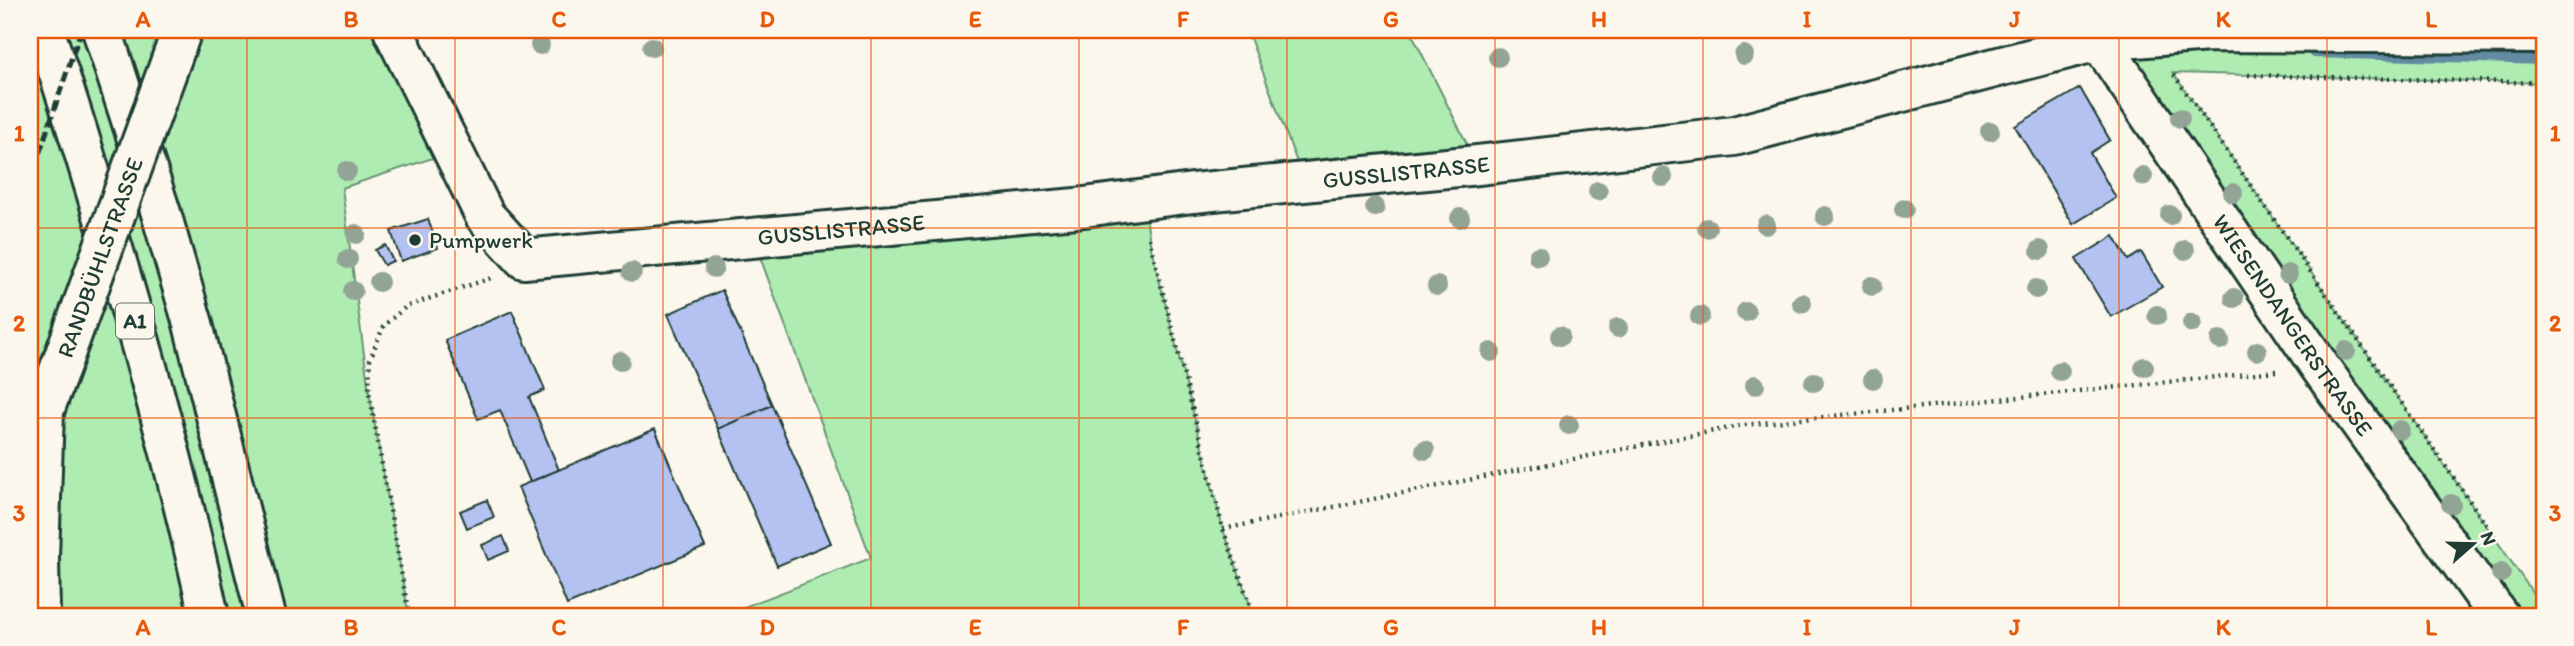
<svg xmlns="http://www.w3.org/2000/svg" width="2574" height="646" font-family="Itim,sans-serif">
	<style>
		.green { fill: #afecb2; stroke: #679473; stroke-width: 2 }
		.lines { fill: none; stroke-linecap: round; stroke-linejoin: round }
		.stream { stroke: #648ca2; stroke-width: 12 }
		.building { fill: #b4c2f2; stroke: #1f3d34; stroke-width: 2 }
		.minor-casing { stroke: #1f3d34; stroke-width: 44 }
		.secondary-casing { stroke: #1f3d34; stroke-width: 44 }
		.motorway-casing { stroke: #1f3d34; stroke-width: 44 }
		.path { stroke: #1f3d34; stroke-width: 4.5; stroke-dasharray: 2 5; stroke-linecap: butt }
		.minor { stroke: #fbf7ec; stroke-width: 38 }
		.secondary { stroke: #fbf7ec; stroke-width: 38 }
		.motorway { stroke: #fbf7ec; stroke-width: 38 }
		.rail { stroke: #1f3d34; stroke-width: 5; stroke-dasharray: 10 5; stroke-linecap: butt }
		.minor-bridge-casing { stroke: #1f3d34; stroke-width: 44; stroke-linecap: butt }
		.minor-bridge { stroke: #fbf7ec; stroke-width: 38 }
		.tree { fill: #92a495 }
		.grid { fill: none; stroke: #e8590c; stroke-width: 2; stroke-opacity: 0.55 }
		.poi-dot { fill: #1f3d34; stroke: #fbf7ec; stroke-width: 2.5 }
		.labels { text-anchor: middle; stroke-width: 5; stroke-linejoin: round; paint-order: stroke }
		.shield { fill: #fbf7ec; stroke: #61756b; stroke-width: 2 }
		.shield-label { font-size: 21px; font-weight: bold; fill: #1f3d34 }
		.street-label { font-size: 23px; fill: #1f3d34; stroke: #fbf7ec }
		.poi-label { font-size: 23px; fill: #1f3d34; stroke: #fbf7ec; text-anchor: start }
		.neatline { fill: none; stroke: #e8590c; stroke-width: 2.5 }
		.grid-label { font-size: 23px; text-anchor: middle; font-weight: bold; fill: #e8590c }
	</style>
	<rect width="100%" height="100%" fill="#fbf7ec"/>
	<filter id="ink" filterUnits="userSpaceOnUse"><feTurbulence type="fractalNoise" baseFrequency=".0143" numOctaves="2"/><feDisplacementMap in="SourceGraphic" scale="14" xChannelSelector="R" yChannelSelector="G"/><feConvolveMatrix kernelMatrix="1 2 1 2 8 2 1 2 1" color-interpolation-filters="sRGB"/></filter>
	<g filter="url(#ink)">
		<g class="green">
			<path d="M30,30H381L442,155L342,188L369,392L409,616H30Z"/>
			<path d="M1247,30H1410L1472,154L1301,173Z"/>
			<path d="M2544,34V83L2173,73L2544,609V616H2499L2098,41Z"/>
			<path d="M1143,199L1151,248L1223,529L1254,616H721L871,558L753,238Z"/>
		</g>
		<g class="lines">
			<path class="stream" d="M2314,52L2544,59"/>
		</g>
		<g class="building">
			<path d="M2080,88L2110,140L2090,153L2116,198L2073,224L2015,126Z"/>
			<path d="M428,219L438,248L401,261L391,231Z"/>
			<path d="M2114,236L2128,260L2141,252L2162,287L2111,317L2076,259Z"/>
			<path d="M385,245L393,261L384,265L375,250Z"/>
			<path d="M722,290L772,405L718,429L668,314Z"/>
			<path d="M512,311L545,390L529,397L559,470L530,482L500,410L478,419L445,340Z"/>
			<path d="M772,405L831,543L777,566L718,429Z"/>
			<path d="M655,429L705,547L567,605L518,487Z"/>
			<path d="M487,500L494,517L467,528L460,511Z"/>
			<path d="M503,536L509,551L488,560L482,545Z"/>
		</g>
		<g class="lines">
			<g class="minor-casing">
				<g id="minor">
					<path id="s1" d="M393,30L485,216L524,259L1076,208L1193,193L1478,165L1734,136L2098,41L2209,32L2544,34"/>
					<path d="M40,616L39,557L44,411L57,376"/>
				</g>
			</g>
			<g class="secondary-casing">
				<g id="secondary">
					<path id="s2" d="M2092,30L2320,367L2499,616"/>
				</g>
			</g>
			<g class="motorway-casing">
				<g id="motorway">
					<path d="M44,30C69,100 90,171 111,242C148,366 182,490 209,616"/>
					<path d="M102,30L161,213L193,324L266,616"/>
				</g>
			</g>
			<g class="path">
				<path d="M2174,75L2496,539"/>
				<path d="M2248,75L2544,83"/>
				<path d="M1149,238L1223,529L1254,616"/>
				<path d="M1223,529L1744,425L2276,371"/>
				<path d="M2535,595L2544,609"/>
				<path d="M409,616L369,392L370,359L384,325L407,306L491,278"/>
			</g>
			<use href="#minor" class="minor"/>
			<use href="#secondary" class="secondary"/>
			<use href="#motorway" class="motorway"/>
			<path class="rail" d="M30,181L81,30"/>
			<g class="minor-bridge-casing">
				<g id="minor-bridge">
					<path id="s3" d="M57,376L182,30"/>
				</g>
			</g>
			<use href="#minor-bridge" class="minor-bridge"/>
		</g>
		<g class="tree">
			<circle cx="540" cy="45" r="10"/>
			<circle cx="652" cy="47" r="10"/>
			<circle cx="1744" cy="55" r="10"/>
			<circle cx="1498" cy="57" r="10"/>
			<circle cx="2180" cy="118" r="10"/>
			<circle cx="1990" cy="131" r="10"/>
			<circle cx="347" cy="171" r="10"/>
			<circle cx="2143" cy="176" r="10"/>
			<circle cx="1663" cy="177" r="10"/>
			<circle cx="1598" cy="191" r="10"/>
			<circle cx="2233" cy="193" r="10"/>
			<circle cx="1375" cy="207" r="10"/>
			<circle cx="1904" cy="209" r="10"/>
			<circle cx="2170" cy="215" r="10"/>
			<circle cx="1825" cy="216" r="10"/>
			<circle cx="1460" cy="218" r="10"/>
			<circle cx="1766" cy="225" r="10"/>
			<circle cx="1707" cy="228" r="10"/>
			<circle cx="356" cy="234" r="10"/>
			<circle cx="2040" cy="250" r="10"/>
			<circle cx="2185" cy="250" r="10"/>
			<circle cx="1538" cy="256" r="10"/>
			<circle cx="348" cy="259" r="10"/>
			<circle cx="714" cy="268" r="10"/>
			<circle cx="632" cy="272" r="10"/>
			<circle cx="2288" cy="274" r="10"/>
			<circle cx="379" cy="282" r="10"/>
			<circle cx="1437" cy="286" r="10"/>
			<circle cx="1872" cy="286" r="10"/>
			<circle cx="2036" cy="289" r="10"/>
			<circle cx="353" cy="291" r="10"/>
			<circle cx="2234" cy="298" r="10"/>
			<circle cx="1802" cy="303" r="10"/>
			<circle cx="1746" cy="312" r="10"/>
			<circle cx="2157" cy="315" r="10"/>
			<circle cx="1700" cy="316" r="10"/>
			<circle cx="2192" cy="323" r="10"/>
			<circle cx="1618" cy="328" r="10"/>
			<circle cx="1560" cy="336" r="10"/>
			<circle cx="2220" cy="340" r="10"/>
			<circle cx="2257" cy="351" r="10"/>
			<circle cx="2346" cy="351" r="10"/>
			<circle cx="1491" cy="352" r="10"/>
			<circle cx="620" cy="361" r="10"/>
			<circle cx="2144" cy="367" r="10"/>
			<circle cx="2060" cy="371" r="10"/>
			<circle cx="1873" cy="379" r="10"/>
			<circle cx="1814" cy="382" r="10"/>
			<circle cx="1755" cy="385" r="10"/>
			<circle cx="1569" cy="425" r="10"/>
			<circle cx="2400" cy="430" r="10"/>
			<circle cx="1425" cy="450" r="10"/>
			<circle cx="2451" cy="504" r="10"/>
			<circle cx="2501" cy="573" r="10"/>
		</g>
	</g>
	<path class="grid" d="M247,30V616M455,30V616M663,30V616M871,30V616M1079,30V616M1287,30V616M1495,30V616M1703,30V616M1911,30V616M2119,30V616M2327,30V616M30,228H2544M30,418H2544"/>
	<circle class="poi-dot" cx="415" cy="240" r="7"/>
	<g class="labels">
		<rect class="shield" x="116" y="303.5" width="38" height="35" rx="5"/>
		<g class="shield-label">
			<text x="135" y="328">A1</text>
		</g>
		<g class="street-label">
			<text dy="8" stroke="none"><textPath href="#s1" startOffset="1152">GUSSLISTRASSE</textPath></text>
			<text dy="8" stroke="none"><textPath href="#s1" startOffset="584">GUSSLISTRASSE</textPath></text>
			<text dy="8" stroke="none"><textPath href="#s3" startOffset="126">RANDBÜHLSTRASSE</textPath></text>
			<text dy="8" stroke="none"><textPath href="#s2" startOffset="357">WIESENDANGERSTRASSE</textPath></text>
		</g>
		<g class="poi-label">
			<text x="429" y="248">Pumpwerk</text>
		</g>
	</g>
	<rect width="2574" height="646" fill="none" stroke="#fbf7ec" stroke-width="77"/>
	<g transform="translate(2473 544) rotate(70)" stroke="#fbf7ec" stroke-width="5" paint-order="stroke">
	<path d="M0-5L12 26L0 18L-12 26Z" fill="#1f3d34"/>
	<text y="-10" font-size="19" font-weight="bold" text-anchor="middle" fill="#1f3d34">N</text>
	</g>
	<rect x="38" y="38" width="2498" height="570" class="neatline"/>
	<g class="grid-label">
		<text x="143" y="27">A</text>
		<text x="351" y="27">B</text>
		<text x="559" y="27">C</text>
		<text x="767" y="27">D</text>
		<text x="975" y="27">E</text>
		<text x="1183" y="27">F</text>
		<text x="1391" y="27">G</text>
		<text x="1599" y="27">H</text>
		<text x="1807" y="27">I</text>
		<text x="2015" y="27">J</text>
		<text x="2223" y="27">K</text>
		<text x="2431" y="27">L</text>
		<text x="19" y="141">1</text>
		<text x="2555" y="141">1</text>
		<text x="19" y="331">2</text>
		<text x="2555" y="331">2</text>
		<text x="19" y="521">3</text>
		<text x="2555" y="521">3</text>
		<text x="143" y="635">A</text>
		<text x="351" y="635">B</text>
		<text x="559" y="635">C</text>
		<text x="767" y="635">D</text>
		<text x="975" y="635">E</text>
		<text x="1183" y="635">F</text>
		<text x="1391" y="635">G</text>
		<text x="1599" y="635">H</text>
		<text x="1807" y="635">I</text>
		<text x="2015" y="635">J</text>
		<text x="2223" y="635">K</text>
		<text x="2431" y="635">L</text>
	</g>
</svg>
